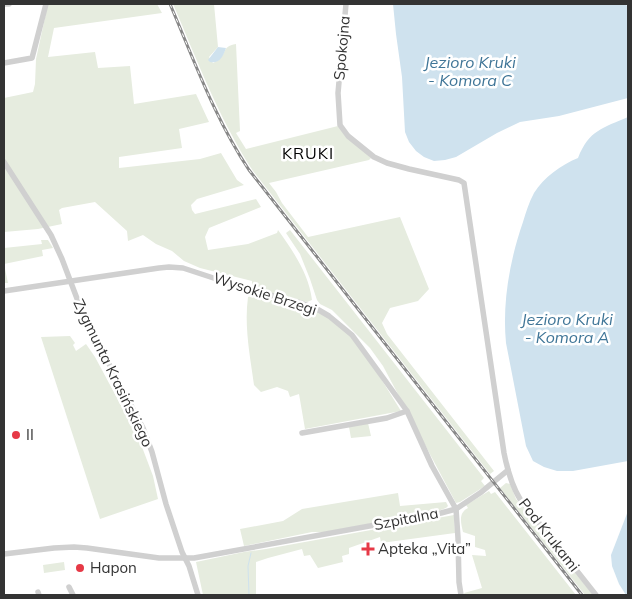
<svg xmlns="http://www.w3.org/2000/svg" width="632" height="599" font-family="Mulish,sans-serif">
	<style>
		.green { fill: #e6ecdf }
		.water { fill: #cfe2ee }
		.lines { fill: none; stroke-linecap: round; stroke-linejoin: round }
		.stream { stroke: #cfe2ee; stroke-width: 1 }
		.minor { stroke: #d0d0d0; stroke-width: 5.5 }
		.rail-casing { stroke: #888; stroke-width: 3 }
		.rail { stroke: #fff; stroke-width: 1; stroke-dasharray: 4; stroke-linecap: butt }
		.poi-dot { fill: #e63946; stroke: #fff; stroke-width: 2 }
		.labels { text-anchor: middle; stroke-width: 5; stroke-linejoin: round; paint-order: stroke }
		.street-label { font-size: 15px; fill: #333; stroke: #fff }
		.poi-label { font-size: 15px; fill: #333; stroke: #fff; text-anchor: start }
		.water-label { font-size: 16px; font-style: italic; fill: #3f7597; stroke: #fff }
		.neighbourhood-label { font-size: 16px; letter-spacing: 1px; fill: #000; stroke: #fff }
	</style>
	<rect width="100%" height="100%" fill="#fff"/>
	<g class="green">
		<path d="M48,4H157L162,13L54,28L48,57L95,52L98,68L130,66L134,104L196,94L209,122L179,129L182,148L119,157V168L200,159L221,153L237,180L244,185L197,199L191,205L192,210L195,214L256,199L261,207L209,228L205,237L208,250L248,244L277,233L278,230C293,251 309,274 312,300L307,302L252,289V281L200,268L184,261L172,251L156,244L143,235L128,241L127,231L95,202L62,208L59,210L62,224L38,229L4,232V98L33,92L35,84L36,59Z"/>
		<path d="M173,4H214L218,47L209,57L213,63C228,57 220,46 236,44L240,131L236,133L246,149L338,126L371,158L369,160L269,183L276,192L282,203L308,237L400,217L429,289L418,301L390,308L382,323L387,334L494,471L490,474L253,171C219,119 197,60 173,4Z"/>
		<path d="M290,230L484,478L481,481L485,486L460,502L456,503L383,366L370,348L332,310L320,304L317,300L310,279L300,254L286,233Z"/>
		<path d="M41,240H48L53,248L42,250L43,256L4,264L8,283H4V248L42,244Z"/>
		<path d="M251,296L321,310L355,337L401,411L305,429L299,394L290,397L288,391L277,387L261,392L254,385C250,356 244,326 248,297Z"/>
		<path d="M70,336L75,343L73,345L76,351L86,344L95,357L139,439L153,476L158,499L100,519L41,337Z"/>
		<path d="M368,423L371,436L351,438L349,427Z"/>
		<path d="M506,483L510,484L516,499L593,595H585L500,488Z"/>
		<path d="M489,491L491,494L495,492L576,595H465L464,593L482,588L472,555L486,556L485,550L475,547V536L463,532C461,523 458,513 468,508L466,505Z"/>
		<path d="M398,493L400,506L446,502L448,506L446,508L438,511L325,532H312L244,546L240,529L283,521L302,509Z"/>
		<path d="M454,515L455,533L381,543L380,537L349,548V554L342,556L343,562L318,568L310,555L304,556L302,549L268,558L256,562V595H203L196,562L244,552L266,549Z"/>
		<path d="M64,562L65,570L44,573L43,565Z"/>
	</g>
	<g class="water">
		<path d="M393,4H623L628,6V98L559,116L520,122L497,133L456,157L445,160L434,161L424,157L416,151L409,142L405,132L402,77L396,34Z"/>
		<path d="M218,47L226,48C223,56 220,64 210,62L208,60Z"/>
		<path d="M628,117V461L573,471H557L544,467L533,461L526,446L506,343C502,303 510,259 523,222C526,212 529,202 534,193C544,177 561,165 578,158C589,130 603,128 628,117Z"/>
		<path d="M628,511V595H626L619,584L612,566L611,555Z"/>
	</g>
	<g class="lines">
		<path class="stream" d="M249,595L248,566L251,553"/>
		<g class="minor">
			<path d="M4,4H9"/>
			<path d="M346,4L338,93L340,125L348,136L374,157L387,163L409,169L459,180L464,183L504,453C507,468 512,486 520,499L596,595"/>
			<path d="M4,63L32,58L46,4"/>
			<path d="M4,162L51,235L62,259L84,317L143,428L152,452L166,504L182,552L189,566L198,595"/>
			<path d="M4,291L159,268L169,267L183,268L247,289L301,303L317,309L329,316L352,335L384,379L407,411L432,466L456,509L458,538L459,582L461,595"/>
			<path d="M302,433L387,418L407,411"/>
			<path d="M4,554L54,548L74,547L87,548L159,558H194L441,513L456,509L480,493L508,470"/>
			<path d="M69,587L73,595"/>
			<path d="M38,592L39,595"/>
		</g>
		<g class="rail-casing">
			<path id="rail" d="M170,4C194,60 215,119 249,170L582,595"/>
		</g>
		<use href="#rail" class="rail"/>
	</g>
	<g class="poi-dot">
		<circle cx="16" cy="435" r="5"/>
		<path d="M365.5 541.5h5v5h5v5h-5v5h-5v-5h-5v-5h5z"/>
		<circle cx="80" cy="568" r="5"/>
	</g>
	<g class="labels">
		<g class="street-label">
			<text transform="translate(342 48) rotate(-85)" y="5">Spokojna</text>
			<text transform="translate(265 294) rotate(18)" y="5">Wysokie Brzegi</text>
			<text transform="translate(113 373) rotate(64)" y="5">Zygmunta Krasińskiego</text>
			<text transform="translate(406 519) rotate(-11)" y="5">Szpitalna</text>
			<text transform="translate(549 535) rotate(52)" y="5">Pod Krukami</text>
		</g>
		<g class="poi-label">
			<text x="26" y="440">II</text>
			<text x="378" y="554">Apteka „Vita”</text>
			<text x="90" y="573">Hapon</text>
		</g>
		<g class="water-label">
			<text x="470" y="68">Jezioro Kruki<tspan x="470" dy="18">- Komora C</tspan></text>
			<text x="567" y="325">Jezioro Kruki<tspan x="567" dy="18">- Komora A</tspan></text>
		</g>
		<g class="neighbourhood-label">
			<text x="308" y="159">KRUKI</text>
		</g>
	</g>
	<rect width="632" height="599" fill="none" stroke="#333333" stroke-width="10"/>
</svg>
